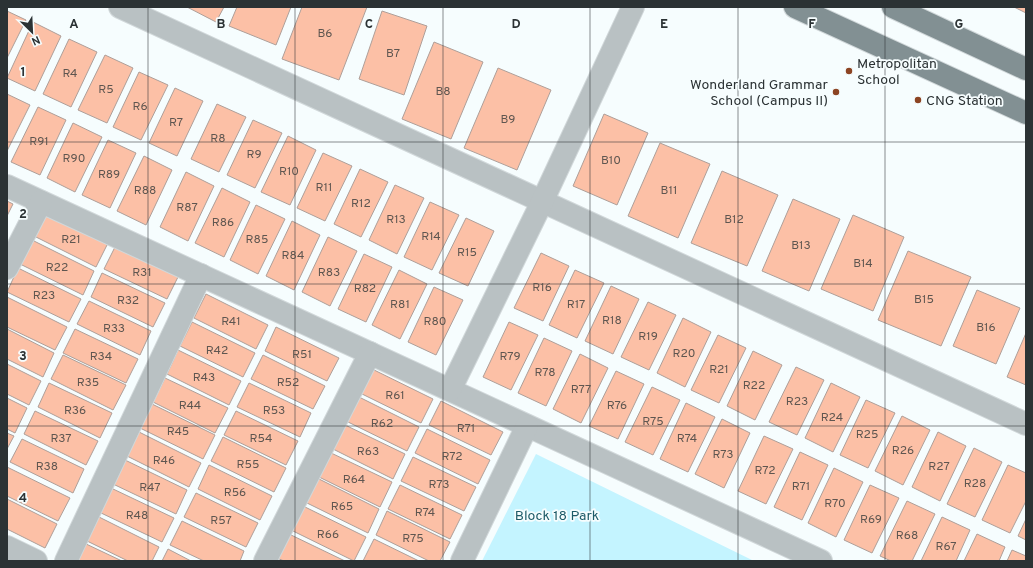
<svg xmlns="http://www.w3.org/2000/svg" width="1033" height="568" font-family="Overpass,sans-serif">
	<style>
		.green { fill: #c4f4ff }
		.building { fill: #fcc0a6; stroke: #ae9f99 }
		.lines { fill: none; stroke-linecap: round; stroke-linejoin: round }
		.minor-casing { stroke: #d1d8da; stroke-width: 24 }
		.major-casing { stroke: #d1d8da; stroke-width: 24 }
		.minor { stroke: #b9c1c3; stroke-width: 22 }
		.major { stroke: #829093; stroke-width: 22 }
		.grid { fill: none; stroke: #2b3234; stroke-width: 1; stroke-opacity: 0.55 }
		.poi-dot { fill: #8c4423; stroke: #f6fdfe; stroke-width: 1.5 }
		.labels { text-anchor: middle; stroke-width: 3.5; stroke-linejoin: round; paint-order: stroke }
		.number-label { font-size: 12px; fill: #5f5650 }
		.poi-label { font-size: 14px; fill: #2b3234; stroke: #f6fdfe; text-anchor: start }
		.park-label { font-size: 14px; fill: #1e5b68; stroke: #f6fdfe }
		.grid-label { font-size: 13px; text-anchor: middle; font-weight: bold; fill: #2b3234; stroke: #f6fdfe; stroke-width: 3.5; stroke-linejoin: round; paint-order: stroke }
	</style>
	<rect width="100%" height="100%" fill="#f6fdfe"/>
	<path class="green" d="M536,454L754,561H482Z"/>
	<g class="building">
		<path d="M187,7H224L216,22Z"/>
		<path d="M237,7H291L276,45L229,26Z"/>
		<path d="M302,7H367L339,80L282,59Z"/>
		<path d="M1014,7H1026V13Z"/>
		<path d="M7,11L26,20L7,58Z"/>
		<path d="M382,11L427,26L404,95L359,79Z"/>
		<path d="M33,22L61,36L35,91L7,78Z"/>
		<path d="M69,39L97,52L71,107L43,94Z"/>
		<path d="M434,42L483,62L451,139L402,119Z"/>
		<path d="M105,55L133,68L107,123L78,110Z"/>
		<path d="M498,68L551,90L517,170L464,148Z"/>
		<path d="M139,72L168,85L141,140L113,127Z"/>
		<path d="M175,88L203,101L177,156L149,143Z"/>
		<path d="M7,94L30,105L7,151Z"/>
		<path d="M217,104L246,117L219,172L191,159Z"/>
		<path d="M38,107L66,120L40,175L11,162Z"/>
		<path d="M604,114L648,133L617,205L573,186Z"/>
		<path d="M253,120L282,133L255,188L227,175Z"/>
		<path d="M73,123L102,137L75,192L47,178Z"/>
		<path d="M288,136L316,150L290,205L261,192Z"/>
		<path d="M108,140L136,153L110,208L82,195Z"/>
		<path d="M660,143L710,164L678,238L628,216Z"/>
		<path d="M323,153L352,166L325,221L297,208Z"/>
		<path d="M144,156L172,170L146,225L117,211Z"/>
		<path d="M360,169L388,182L361,237L334,224Z"/>
		<path d="M722,171L778,195L747,266L691,243Z"/>
		<path d="M186,172L214,186L188,241L160,227Z"/>
		<path d="M395,185L424,198L397,254L369,240Z"/>
		<path d="M222,188L250,202L224,257L195,243Z"/>
		<path d="M793,199L840,219L809,291L762,271Z"/>
		<path d="M7,201L13,204L7,216Z"/>
		<path d="M430,202L459,215L432,270L404,257Z"/>
		<path d="M256,205L285,219L258,274L230,260Z"/>
		<path d="M45,212L108,243L96,267L34,236Z"/>
		<path d="M853,215L904,237L873,311L821,289Z"/>
		<path d="M466,218L494,231L468,286L439,273Z"/>
		<path d="M292,221L320,235L294,290L266,276Z"/>
		<path d="M328,237L357,251L330,306L302,292Z"/>
		<path d="M32,240L94,271L83,295L20,264Z"/>
		<path d="M116,245L179,275L167,299L104,269Z"/>
		<path d="M908,251L971,277L941,346L878,320Z"/>
		<path d="M541,253L569,266L543,321L514,308Z"/>
		<path d="M364,254L392,267L366,322L338,309Z"/>
		<path d="M18,268L81,299L69,322L7,292Z"/>
		<path d="M399,270L427,284L400,339L372,325Z"/>
		<path d="M575,270L604,283L577,338L549,325Z"/>
		<path d="M102,273L165,303L153,327L91,297Z"/>
		<path d="M611,286L639,299L613,354L585,341Z"/>
		<path d="M434,287L463,300L436,355L408,342Z"/>
		<path d="M977,290L1020,308L996,364L953,346Z"/>
		<path d="M206,294L268,325L256,349L194,318Z"/>
		<path d="M7,297L67,327L55,350L7,327Z"/>
		<path d="M89,301L151,331L140,355L77,324Z"/>
		<path d="M648,302L676,315L649,370L621,357Z"/>
		<path d="M683,318L711,332L685,387L657,373Z"/>
		<path d="M192,322L255,353L243,377L180,346Z"/>
		<path d="M509,322L538,335L511,390L483,377Z"/>
		<path d="M276,327L339,358L327,381L265,351Z"/>
		<path d="M7,329L54,353L43,377L7,359Z"/>
		<path d="M75,329L138,359L126,383L63,353Z"/>
		<path d="M1026,333V385L1007,377Z"/>
		<path d="M718,335L746,348L719,403L691,390Z"/>
		<path d="M544,338L572,351L546,406L518,393Z"/>
		<path d="M178,350L241,381L229,405L167,374Z"/>
		<path d="M753,351L782,365L755,420L727,406Z"/>
		<path d="M580,354L608,368L581,423L553,409Z"/>
		<path d="M63,355L126,385L113,410L51,379Z"/>
		<path d="M263,355L325,386L313,409L251,379Z"/>
		<path d="M7,364L41,381L29,405L7,394Z"/>
		<path d="M796,367L824,380L797,435L769,422Z"/>
		<path d="M370,368L433,399L421,423L358,392Z"/>
		<path d="M616,371L644,384L618,439L589,426Z"/>
		<path d="M165,378L228,408L215,433L153,402Z"/>
		<path d="M49,383L112,413L100,438L38,407Z"/>
		<path d="M249,383L311,413L300,437L237,407Z"/>
		<path d="M831,383L860,397L833,452L805,438Z"/>
		<path d="M652,387L680,400L653,455L625,442Z"/>
		<path d="M357,396L419,427L407,451L344,420Z"/>
		<path d="M7,398L27,408L15,433L7,429Z"/>
		<path d="M866,400L895,413L868,468L840,455Z"/>
		<path d="M441,401L503,432L491,455L429,425Z"/>
		<path d="M686,403L715,417L688,472L660,459Z"/>
		<path d="M152,404L215,435L203,459L140,428Z"/>
		<path d="M35,411L98,441L86,465L24,434Z"/>
		<path d="M236,411L298,441L286,465L224,435Z"/>
		<path d="M902,416L930,430L903,485L875,471Z"/>
		<path d="M722,419L750,433L724,488L695,474Z"/>
		<path d="M343,424L405,454L393,479L331,448Z"/>
		<path d="M427,429L490,460L478,484L415,453Z"/>
		<path d="M139,432L201,463L189,487L127,456Z"/>
		<path d="M938,432L966,446L940,501L912,487Z"/>
		<path d="M7,433L14,436L7,449Z"/>
		<path d="M764,436L793,449L766,504L738,491Z"/>
		<path d="M223,437L286,468L274,492L211,461Z"/>
		<path d="M22,439L84,469L73,493L10,462Z"/>
		<path d="M974,448L1002,462L975,517L947,504Z"/>
		<path d="M329,452L392,482L380,507L317,476Z"/>
		<path d="M800,452L828,465L802,520L774,507Z"/>
		<path d="M413,457L476,487L464,511L401,481Z"/>
		<path d="M125,460L187,490L176,514L113,484Z"/>
		<path d="M209,465L272,496L260,520L198,489Z"/>
		<path d="M1008,465L1026,473V501L1010,533L982,520Z"/>
		<path d="M7,467L70,498L58,521L7,496Z"/>
		<path d="M834,468L863,482L836,537L808,523Z"/>
		<path d="M317,478L379,509L368,533L305,502Z"/>
		<path d="M400,485L462,515L450,539L388,509Z"/>
		<path d="M870,485L899,498L872,553L844,540Z"/>
		<path d="M111,488L174,518L162,542L99,512Z"/>
		<path d="M196,493L258,523L246,547L184,517Z"/>
		<path d="M7,499L57,524L45,548L7,529Z"/>
		<path d="M907,501L935,514L912,561H891L880,556Z"/>
		<path d="M303,506L366,537L354,561L291,530Z"/>
		<path d="M387,511L450,542L440,561H429L376,535Z"/>
		<path d="M97,516L159,547L152,561H128L85,540Z"/>
		<path d="M942,517L970,530L956,561H921Z"/>
		<path d="M1026,519V540L1018,536Z"/>
		<path d="M182,521L244,551L240,561H204L170,545Z"/>
		<path d="M289,534L345,561H284L277,558Z"/>
		<path d="M977,534L1005,547L999,561H964Z"/>
		<path d="M374,539L419,561H363Z"/>
		<path d="M84,543L122,561H75Z"/>
		<path d="M168,549L191,561H162Z"/>
		<path d="M1012,550L1026,556V561H1007Z"/>
	</g>
	<g class="lines">
		<g class="minor-casing">
			<g id="minor">
				<path d="M120,7L1026,424"/>
				<path d="M7,186L821,561"/>
				<path d="M7,268L41,202"/>
				<path d="M450,390L542,202L633,7"/>
				<path d="M7,547L36,561"/>
				<path d="M66,561L201,275"/>
				<path d="M265,561L370,353"/>
				<path d="M462,561L527,426"/>
			</g>
		</g>
		<g class="major-casing">
			<g id="major">
				<path d="M795,7L1026,113"/>
				<path d="M893,7L1026,69"/>
			</g>
		</g>
		<use href="#minor" class="minor"/>
		<use href="#major" class="major"/>
	</g>
	<path class="grid" d="M148,7V561M295,7V561M443,7V561M590,7V561M738,7V561M885,7V561M7,142H1026M7,284H1026M7,426H1026"/>
	<g class="poi-dot">
		<circle cx="849" cy="71" r="4"/>
		<circle cx="836" cy="92" r="4"/>
		<circle cx="918" cy="100" r="4"/>
	</g>
	<g class="labels">
		<g class="number-label">
			<text x="325" y="37">B6</text>
			<text x="393" y="57">B7</text>
			<text x="70" y="77">R4</text>
			<text x="106" y="93">R5</text>
			<text x="443" y="95">B8</text>
			<text x="140" y="110">R6</text>
			<text x="508" y="123">B9</text>
			<text x="176" y="126">R7</text>
			<text x="218" y="142">R8</text>
			<text x="39" y="145">R91</text>
			<text x="254" y="158">R9</text>
			<text x="74" y="162">R90</text>
			<text x="611" y="164">B10</text>
			<text x="289" y="175">R10</text>
			<text x="109" y="178">R89</text>
			<text x="324" y="191">R11</text>
			<text x="145" y="194">R88</text>
			<text x="669" y="194">B11</text>
			<text x="361" y="207">R12</text>
			<text x="187" y="211">R87</text>
			<text x="396" y="223">R13</text>
			<text x="734" y="223">B12</text>
			<text x="223" y="226">R86</text>
			<text x="431" y="240">R14</text>
			<text x="71" y="243">R21</text>
			<text x="257" y="243">R85</text>
			<text x="801" y="249">B13</text>
			<text x="467" y="256">R15</text>
			<text x="293" y="259">R84</text>
			<text x="863" y="267">B14</text>
			<text x="57" y="271">R22</text>
			<text x="142" y="276">R31</text>
			<text x="329" y="276">R83</text>
			<text x="542" y="291">R16</text>
			<text x="365" y="292">R82</text>
			<text x="44" y="299">R23</text>
			<text x="924" y="303">B15</text>
			<text x="128" y="304">R32</text>
			<text x="400" y="308">R81</text>
			<text x="576" y="308">R17</text>
			<text x="612" y="324">R18</text>
			<text x="231" y="325">R41</text>
			<text x="435" y="325">R80</text>
			<text x="986" y="331">B16</text>
			<text x="114" y="332">R33</text>
			<text x="648" y="340">R19</text>
			<text x="217" y="354">R42</text>
			<text x="684" y="357">R20</text>
			<text x="302" y="358">R51</text>
			<text x="101" y="360">R34</text>
			<text x="510" y="360">R79</text>
			<text x="719" y="373">R21</text>
			<text x="545" y="376">R78</text>
			<text x="204" y="381">R43</text>
			<text x="88" y="386">R35</text>
			<text x="288" y="386">R52</text>
			<text x="754" y="389">R22</text>
			<text x="581" y="393">R77</text>
			<text x="395" y="399">R61</text>
			<text x="797" y="405">R23</text>
			<text x="190" y="409">R44</text>
			<text x="617" y="409">R76</text>
			<text x="75" y="414">R36</text>
			<text x="274" y="414">R53</text>
			<text x="832" y="421">R24</text>
			<text x="653" y="425">R75</text>
			<text x="382" y="427">R62</text>
			<text x="466" y="432">R71</text>
			<text x="178" y="435">R45</text>
			<text x="867" y="438">R25</text>
			<text x="61" y="442">R37</text>
			<text x="261" y="442">R54</text>
			<text x="687" y="442">R74</text>
			<text x="903" y="454">R26</text>
			<text x="368" y="455">R63</text>
			<text x="723" y="458">R73</text>
			<text x="452" y="460">R72</text>
			<text x="164" y="464">R46</text>
			<text x="248" y="468">R55</text>
			<text x="47" y="470">R38</text>
			<text x="939" y="470">R27</text>
			<text x="765" y="474">R72</text>
			<text x="354" y="483">R64</text>
			<text x="975" y="487">R28</text>
			<text x="439" y="488">R73</text>
			<text x="801" y="490">R71</text>
			<text x="150" y="491">R47</text>
			<text x="235" y="496">R56</text>
			<text x="835" y="507">R70</text>
			<text x="342" y="510">R65</text>
			<text x="425" y="516">R74</text>
			<text x="137" y="519">R48</text>
			<text x="871" y="523">R69</text>
			<text x="221" y="524">R57</text>
			<text x="328" y="538">R66</text>
			<text x="907" y="539">R68</text>
			<text x="413" y="542">R75</text>
			<text x="946" y="550">R67</text>
		</g>
		<g class="poi-label">
			<text x="857" y="68">Metropolitan<tspan x="857" dy="16">School</tspan></text>
			<text x="828" y="89" text-anchor="end">Wonderland Grammar<tspan x="828" dy="16">School (Campus II)</tspan></text>
			<text x="926" y="105">CNG Station</text>
		</g>
		<g class="park-label">
			<text x="557" y="520">Block 18 Park</text>
		</g>
	</g>
	<g class="grid-label">
		<text x="74" y="28">A</text>
		<text x="221" y="28">B</text>
		<text x="369" y="28">C</text>
		<text x="516" y="28">D</text>
		<text x="664" y="28">E</text>
		<text x="812" y="28">F</text>
		<text x="959" y="28">G</text>
		<text x="23" y="76">1</text>
		<text x="23" y="218">2</text>
		<text x="23" y="360">3</text>
		<text x="23" y="502">4</text>
	</g>
	<rect width="1033" height="568" fill="none" stroke="#2b3234" stroke-width="16"/>
	<g transform="translate(32 32) rotate(156)" stroke="#f6fdfe" stroke-width="3" paint-order="stroke">
	<path d="M0-3L7 15L0 10L-7 15Z" fill="#2b3234"/>
	<text y="-6" font-size="11" font-weight="bold" text-anchor="middle" fill="#2b3234">N</text>
	</g>
</svg>
